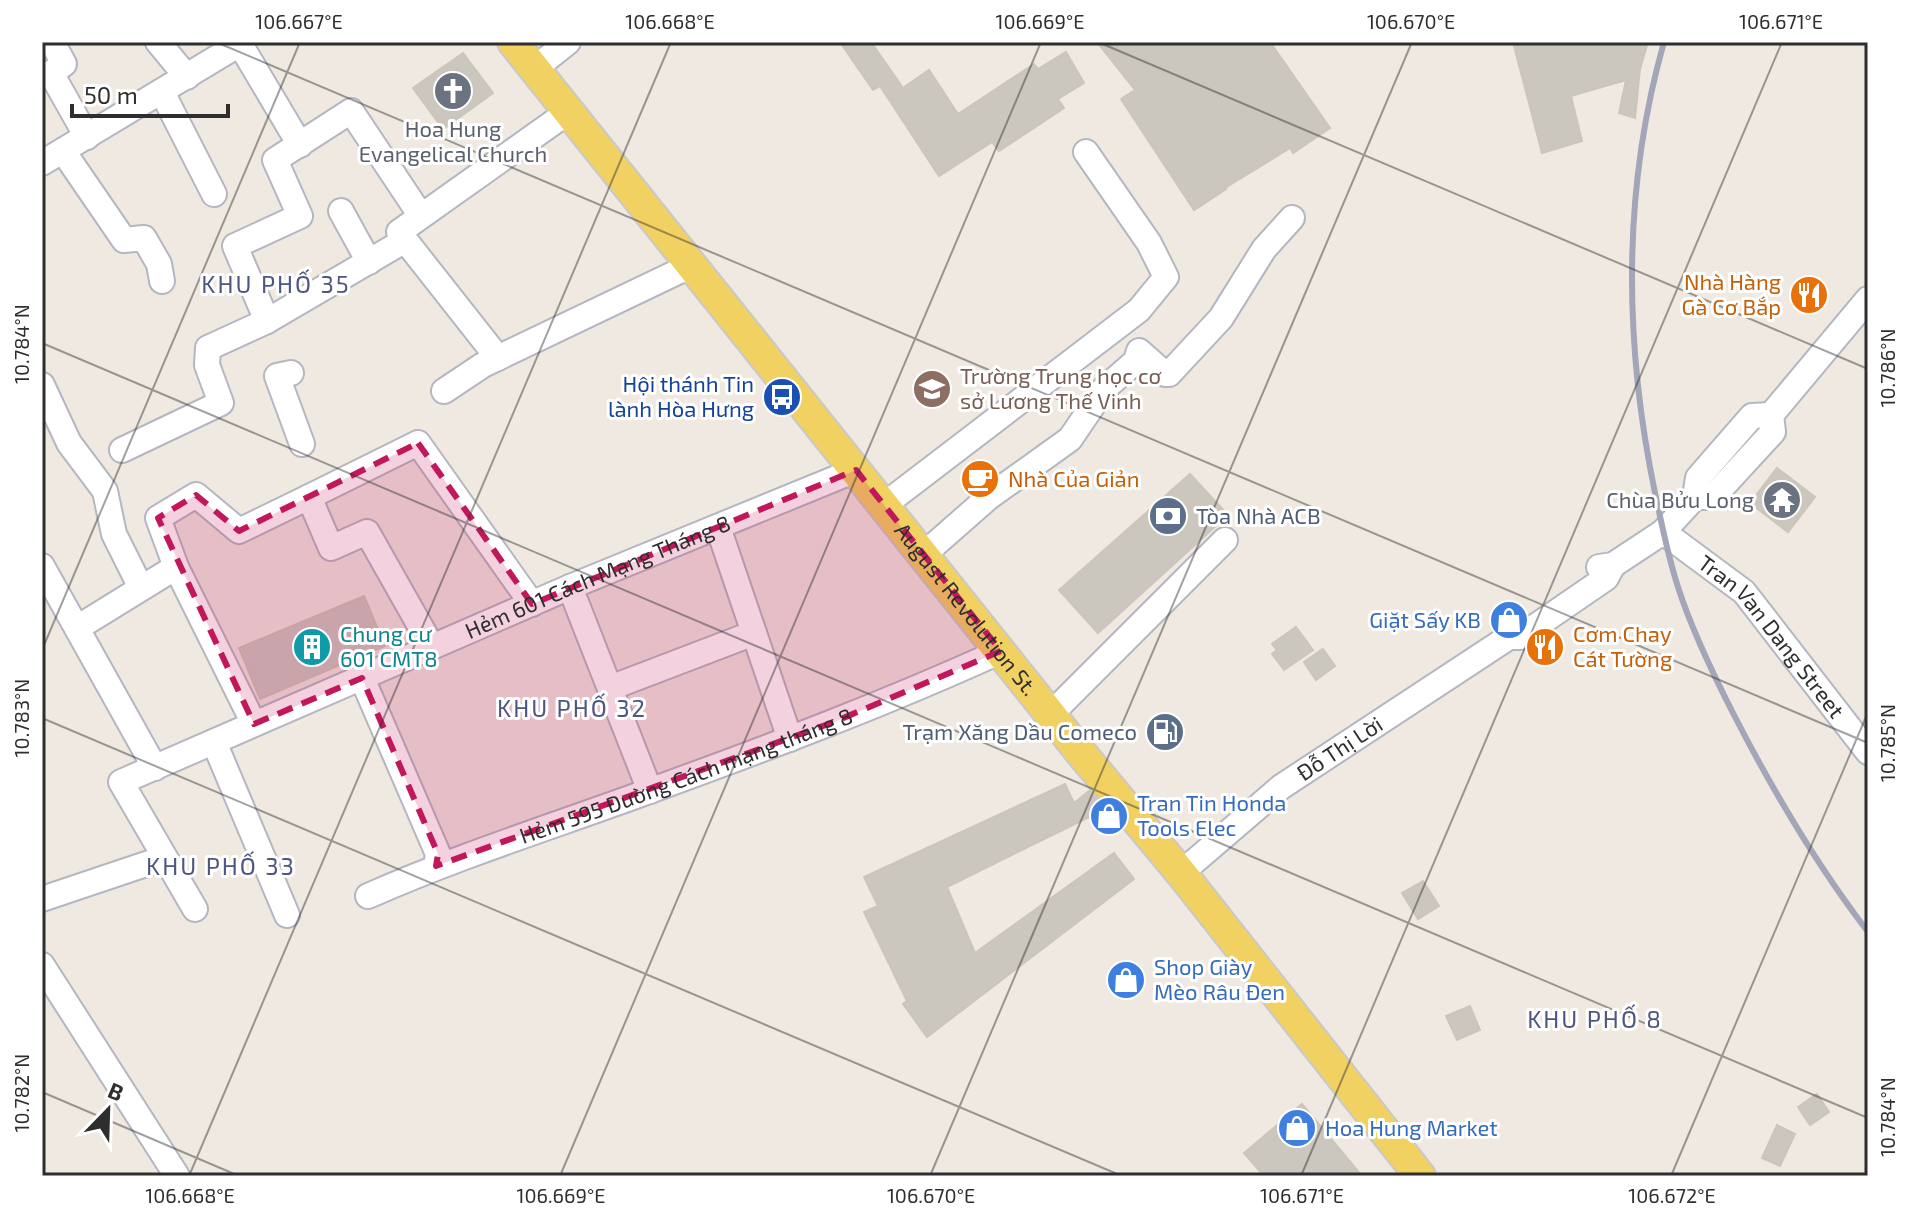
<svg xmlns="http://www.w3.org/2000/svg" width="1910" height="1218" font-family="'Exo 2',sans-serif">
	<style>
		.building { fill: #cbc7bf; stroke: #cbc5ba; stroke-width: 2 }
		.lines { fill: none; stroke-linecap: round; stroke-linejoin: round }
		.minor-casing { stroke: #b4b7c1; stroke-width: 28 }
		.major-casing { stroke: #c9c9c9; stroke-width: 34 }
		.minor { stroke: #fff; stroke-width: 24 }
		.major { stroke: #f2d163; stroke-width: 30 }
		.rail { stroke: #a3a6b8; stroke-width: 6 }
		.marked { fill: #c2185b; fill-opacity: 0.2; stroke: #c2185b; stroke-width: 6; stroke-dasharray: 16 10; stroke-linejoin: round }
		.ticks { fill: none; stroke: #2e2e2e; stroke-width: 2; stroke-opacity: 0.45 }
		.labels { text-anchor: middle; stroke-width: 6; stroke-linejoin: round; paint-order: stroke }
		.worship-label { font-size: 22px; fill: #5b616d; stroke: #fff }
		.food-label { font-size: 22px; fill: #c56008; stroke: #fff; text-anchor: start }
		.education-label { font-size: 22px; fill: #785e54; stroke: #fff; text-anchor: start }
		.transit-label { font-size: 22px; fill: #164399; stroke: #fff; text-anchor: end }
		.service-label { font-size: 22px; fill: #4e5e75; stroke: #fff; text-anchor: start }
		.street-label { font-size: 22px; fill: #2e2e2e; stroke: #fff }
		.shop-label { font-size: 22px; fill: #366cbe; stroke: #fff; text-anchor: start }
		.culture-label { font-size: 22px; fill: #0d838f; stroke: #fff; text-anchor: start }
		.neighbourhood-label { font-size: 24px; letter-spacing: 2px; fill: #4d5680; stroke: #fff }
		.neatline { fill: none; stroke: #2e2e2e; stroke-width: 3 }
		.ticks-label { font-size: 20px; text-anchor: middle; fill: #2e2e2e }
	</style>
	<rect width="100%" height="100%" fill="#efe9e1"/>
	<g class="building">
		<path d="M840,42H871L903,88L929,70L958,114L1034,64L1038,69L1066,52L1084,83L1058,99L1064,108L999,151L992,142L939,176L880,86L873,90Z"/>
		<path d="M1097,42H1270L1330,128L1293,153L1290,148L1225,188L1226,189L1194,210L1121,99L1135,90Z"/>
		<path d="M1513,42H1648L1640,69L1635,118L1619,113L1626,80L1571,96L1582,141L1542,153Z"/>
		<path d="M463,53L493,93L443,129L413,88Z"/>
		<path d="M1777,468L1815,497L1788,532L1750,503Z"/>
		<path d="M1190,474L1228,515L1098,633L1059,590Z"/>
		<path d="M364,596L385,646L260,699L239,648Z"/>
		<path d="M1296,627L1313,650L1284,670L1272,654L1277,650L1272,644Z"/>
		<path d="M1323,649L1335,666L1316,680L1304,662Z"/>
		<path d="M1065,784L1074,803L1089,791L1114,820L1100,831L1089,817L947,887L975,953L1114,853L1134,879L927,1037L903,1004L907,1001L864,912L878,906L864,877Z"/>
		<path d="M1423,881L1439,906L1418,919L1402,893Z"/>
		<path d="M1470,1006L1480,1030L1457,1040L1446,1016Z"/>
		<path d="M1817,1094L1829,1112L1810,1125L1798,1107Z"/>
		<path d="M1302,1104L1362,1176H1264L1244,1153Z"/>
		<path d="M1777,1125L1795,1134L1780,1166L1762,1158Z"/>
	</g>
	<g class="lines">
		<g class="minor-casing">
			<g id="minor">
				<path d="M158,42L187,77"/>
				<path d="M240,44L300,145"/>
				<path d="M534,69L568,42"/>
				<path d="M51,73L64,64L52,42"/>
				<path d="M42,77L51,73L87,137"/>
				<path d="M162,92L214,194"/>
				<path d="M63,151L124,240L144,238L159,264L162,281"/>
				<path d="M42,163L243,42"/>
				<path d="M341,211L369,262"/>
				<path d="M405,240L498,358"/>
				<path d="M267,321L235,246L300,216L275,160L351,111L421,216"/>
				<path d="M291,373L277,376L302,444"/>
				<path d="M42,385L69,443L105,491L114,534L141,588"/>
				<path d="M444,391L483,365L692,265"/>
				<path d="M122,450L221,403L207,365L208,348L267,321L397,245L405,240L399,232L568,112"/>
				<path d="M309,497L418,443L532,604"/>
				<path d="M1695,497H1713L1773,432L1771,415L1868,299"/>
				<path d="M884,505L1139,310L1166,277L1149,243L1086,152"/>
				<path d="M718,527L790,739"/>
				<path id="s1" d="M1663,532L1744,592L1868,752"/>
				<path d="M924,554L989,497L1070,439L1104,389L1136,361L1139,351L1165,374H1169L1221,318L1264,249L1292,218"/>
				<path d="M42,566L155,768"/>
				<path d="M1599,567L1613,565L1663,532L1695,497L1698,478L1752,416L1771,415"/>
				<path d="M570,587L650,791"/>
				<path d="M77,628L176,567"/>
				<path d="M362,678L438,854L436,866"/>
				<path d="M610,688L754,633"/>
				<path d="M1051,714L1225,540"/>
				<path d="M254,724L176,567L158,518L196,495L239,531L309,497L331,548L367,532L432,647"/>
				<path d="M214,742L287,915"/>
				<path id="s2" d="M1181,873L1281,787L1509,637H1520L1606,578L1613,565"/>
				<path id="s3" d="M368,896C461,855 557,825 652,790C770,747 887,703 1001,651"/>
				<path d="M42,899L164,858"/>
				<path id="s4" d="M195,909L121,782L570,587L856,470"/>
				<path d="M42,965L177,1176"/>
			</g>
		</g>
		<g class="major-casing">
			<g id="major">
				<path id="s5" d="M513,42L1086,759L1181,873L1420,1176"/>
			</g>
		</g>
		<use href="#minor" class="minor"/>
		<use href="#major" class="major"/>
		<path class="rail" d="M1664,42C1622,190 1624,343 1655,493C1662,525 1668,557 1678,587C1692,631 1713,674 1734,715C1773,791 1816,864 1868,932"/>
	</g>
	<path class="marked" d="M418,443L532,604L856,470L1001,651L834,722L436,866L438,854L362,678L254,724L158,518L196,495L239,531Z"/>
	<path class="ticks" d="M216,42L1868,743M1098,42L1868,369M42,343L1868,1118M42,650L300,42M42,718L1122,1176M42,1092L239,1176M189,1176L671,42M560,1176L1041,42M930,1176L1412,42M1301,1176L1782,42M1671,1176L1868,712"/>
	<defs>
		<g id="church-disc" transform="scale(2)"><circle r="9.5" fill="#6b7280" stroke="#fff"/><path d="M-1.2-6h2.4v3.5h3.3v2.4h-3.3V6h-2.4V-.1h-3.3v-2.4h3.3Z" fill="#fff"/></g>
		<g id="restaurant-disc" transform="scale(2)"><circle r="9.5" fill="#e8710a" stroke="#fff"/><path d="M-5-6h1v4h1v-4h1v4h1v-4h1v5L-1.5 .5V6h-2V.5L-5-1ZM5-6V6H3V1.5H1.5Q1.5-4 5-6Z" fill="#fff"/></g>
		<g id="school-disc" transform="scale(2)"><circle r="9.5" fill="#8d6e63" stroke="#fff"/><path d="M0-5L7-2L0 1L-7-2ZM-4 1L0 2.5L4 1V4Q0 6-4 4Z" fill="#fff"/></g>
		<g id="bus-disc" transform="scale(2)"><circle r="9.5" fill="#1a4fb4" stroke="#fff"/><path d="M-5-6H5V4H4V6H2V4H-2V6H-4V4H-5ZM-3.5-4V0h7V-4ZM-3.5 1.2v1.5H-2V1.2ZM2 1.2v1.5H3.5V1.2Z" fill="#fff"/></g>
		<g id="cafe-disc" transform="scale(2)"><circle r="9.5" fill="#e8710a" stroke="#fff"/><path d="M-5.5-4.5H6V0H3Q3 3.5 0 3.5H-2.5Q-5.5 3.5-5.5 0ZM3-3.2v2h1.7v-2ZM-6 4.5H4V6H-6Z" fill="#fff"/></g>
		<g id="temple-disc" transform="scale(2)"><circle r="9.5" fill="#6b7280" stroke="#fff"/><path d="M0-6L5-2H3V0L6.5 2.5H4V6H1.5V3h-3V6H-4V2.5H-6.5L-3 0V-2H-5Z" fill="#fff"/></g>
		<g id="bank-disc" transform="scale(2)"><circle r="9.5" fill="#5c6f8a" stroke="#fff"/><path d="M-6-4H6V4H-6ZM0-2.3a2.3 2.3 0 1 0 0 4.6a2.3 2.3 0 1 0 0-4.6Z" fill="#fff"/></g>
		<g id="shop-disc" transform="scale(2)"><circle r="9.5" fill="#3f7fe0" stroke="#fff"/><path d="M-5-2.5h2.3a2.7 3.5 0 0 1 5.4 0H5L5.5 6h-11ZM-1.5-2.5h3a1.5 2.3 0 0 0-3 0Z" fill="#fff"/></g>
		<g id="building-disc" transform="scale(2)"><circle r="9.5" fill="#0f9aa8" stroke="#fff"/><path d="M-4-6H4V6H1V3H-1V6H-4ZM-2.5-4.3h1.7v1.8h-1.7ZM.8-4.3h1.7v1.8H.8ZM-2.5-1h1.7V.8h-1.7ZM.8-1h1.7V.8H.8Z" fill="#fff"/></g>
		<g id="fuel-disc" transform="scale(2)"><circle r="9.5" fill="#5c6f8a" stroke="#fff"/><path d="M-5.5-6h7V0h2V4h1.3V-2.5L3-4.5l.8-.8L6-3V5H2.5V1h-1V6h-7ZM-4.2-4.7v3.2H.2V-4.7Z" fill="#fff"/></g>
	</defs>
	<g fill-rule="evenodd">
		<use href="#church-disc" x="453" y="91"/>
		<use href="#restaurant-disc" x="1809" y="295"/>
		<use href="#school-disc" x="932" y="389"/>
		<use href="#bus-disc" x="782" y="397"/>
		<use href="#cafe-disc" x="980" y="479"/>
		<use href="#temple-disc" x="1782" y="500"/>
		<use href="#bank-disc" x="1168" y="516"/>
		<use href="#shop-disc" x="1509" y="620"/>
		<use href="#building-disc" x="312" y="647"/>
		<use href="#restaurant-disc" x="1545" y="647"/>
		<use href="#fuel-disc" x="1165" y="732"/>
		<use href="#shop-disc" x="1109" y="816"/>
		<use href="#shop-disc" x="1126" y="980"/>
		<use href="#shop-disc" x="1297" y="1128"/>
	</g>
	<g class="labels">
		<g class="worship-label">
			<text x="453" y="137">Hoa Hung<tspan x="453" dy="25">Evangelical Church</tspan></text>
			<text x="1754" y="508" text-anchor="end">Chùa Bửu Long</text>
		</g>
		<g class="food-label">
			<text x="1781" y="290" text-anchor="end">Nhà Hàng<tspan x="1781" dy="25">Gà Cơ Bắp</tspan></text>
			<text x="1008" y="487">Nhà Của Giản</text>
			<text x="1573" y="642">Cơm Chay<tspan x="1573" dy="25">Cát Tường</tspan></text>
		</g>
		<g class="education-label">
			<text x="960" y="384">Trường Trung học cơ<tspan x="960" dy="25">sở Lương Thế Vinh</tspan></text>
		</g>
		<g class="transit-label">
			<text x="754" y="392">Hội thánh Tin<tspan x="754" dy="25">lành Hòa Hưng</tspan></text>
		</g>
		<g class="service-label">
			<text x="1196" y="524">Tòa Nhà ACB</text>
			<text x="1137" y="740" text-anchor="end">Trạm Xăng Dầu Comeco</text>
		</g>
		<g class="street-label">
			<text dy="8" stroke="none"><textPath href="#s4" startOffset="666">Hẻm 601 Cách Mạng Tháng 8</textPath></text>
			<text dy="8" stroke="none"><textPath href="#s5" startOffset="726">August Revolution St.</textPath></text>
			<text dy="8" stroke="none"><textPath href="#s1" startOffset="152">Tran Van Dang Street</textPath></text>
			<text dy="8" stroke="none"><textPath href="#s2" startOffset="202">Đỗ Thị Lời</textPath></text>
			<text dy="8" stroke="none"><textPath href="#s3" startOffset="340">Hẻm 595 Đường Cách mạng tháng 8</textPath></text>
		</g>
		<g class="shop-label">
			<text x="1481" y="628" text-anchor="end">Giặt Sấy KB</text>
			<text x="1137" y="811">Tran Tin Honda<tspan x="1137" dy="25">Tools Elec</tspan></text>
			<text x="1154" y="975">Shop Giày<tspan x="1154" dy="25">Mèo Râu Đen</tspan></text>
			<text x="1325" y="1136">Hoa Hung Market</text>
		</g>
		<g class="culture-label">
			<text x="340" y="642">Chung cư<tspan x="340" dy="25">601 CMT8</tspan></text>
		</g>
		<g class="neighbourhood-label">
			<text x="276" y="293">KHU PHỐ 35</text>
			<text x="572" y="717">KHU PHỐ 32</text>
			<text x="221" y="875">KHU PHỐ 33</text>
			<text x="1595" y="1028">KHU PHỐ 8</text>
		</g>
	</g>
	<rect width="1910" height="1218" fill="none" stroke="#ffffff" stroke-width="88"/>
	<g transform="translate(108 1110) rotate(23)" stroke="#ffffff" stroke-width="6" paint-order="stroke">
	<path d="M0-6L14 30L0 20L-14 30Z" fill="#2e2e2e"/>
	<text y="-12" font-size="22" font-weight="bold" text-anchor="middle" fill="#2e2e2e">B</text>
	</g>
	<path d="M72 104v12h156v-12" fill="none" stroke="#2e2e2e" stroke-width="4"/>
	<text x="84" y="104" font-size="24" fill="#2e2e2e" stroke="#ffffff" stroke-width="6" paint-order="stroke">50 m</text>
	<rect x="44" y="44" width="1822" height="1130" class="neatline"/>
	<g class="ticks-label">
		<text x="299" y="29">106.667°E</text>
		<text x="670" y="29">106.668°E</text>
		<text x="1040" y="29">106.669°E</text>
		<text x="1411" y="29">106.670°E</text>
		<text x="1781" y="29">106.671°E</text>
		<text transform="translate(22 344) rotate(-90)" y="7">10.784°N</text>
		<text transform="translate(1888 368) rotate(-90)" y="7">10.786°N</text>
		<text transform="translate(22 718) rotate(-90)" y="7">10.783°N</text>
		<text transform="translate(1888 743) rotate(-90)" y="7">10.785°N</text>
		<text transform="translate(22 1093) rotate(-90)" y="7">10.782°N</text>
		<text transform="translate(1888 1117) rotate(-90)" y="7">10.784°N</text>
		<text x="190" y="1203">106.668°E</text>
		<text x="561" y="1203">106.669°E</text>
		<text x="931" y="1203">106.670°E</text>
		<text x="1302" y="1203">106.671°E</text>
		<text x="1672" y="1203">106.672°E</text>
	</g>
</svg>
